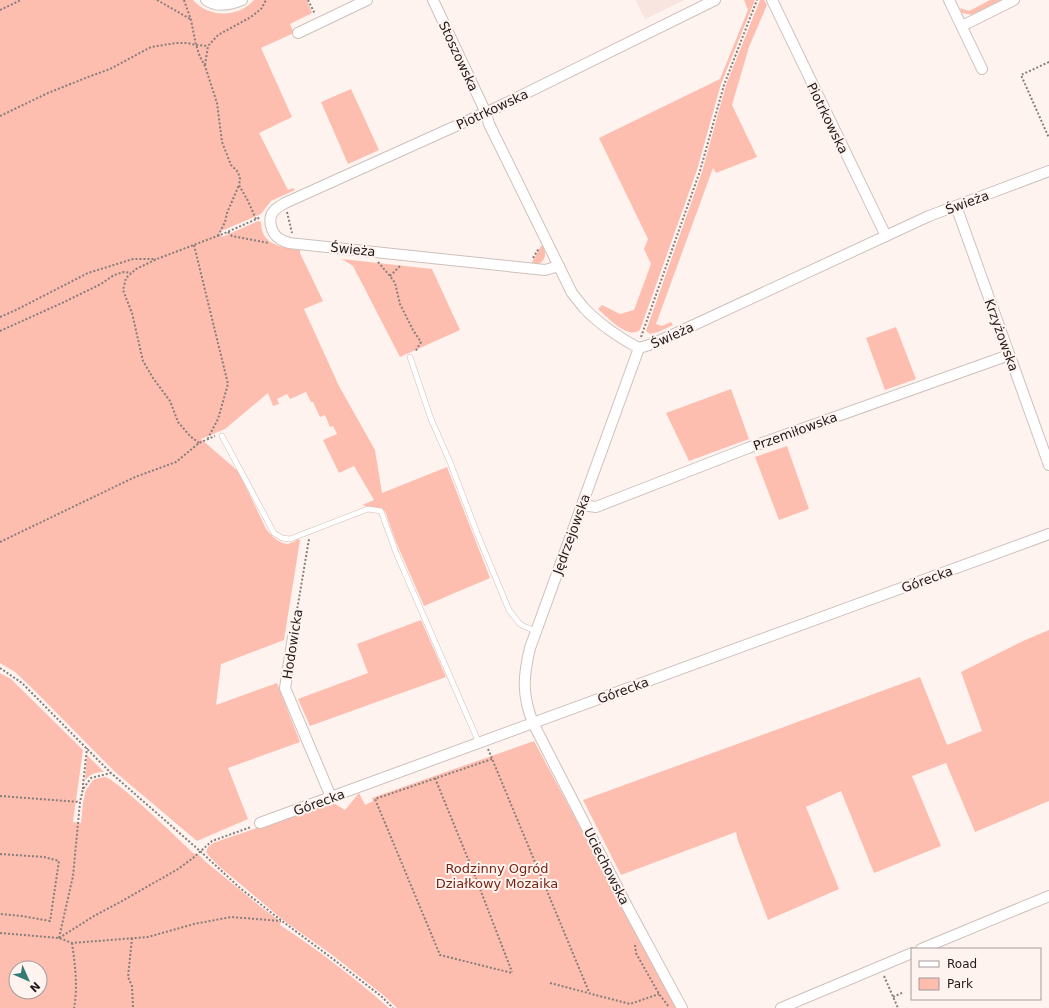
<svg xmlns="http://www.w3.org/2000/svg" width="1049" height="1008" font-family="'DejaVu Sans',sans-serif">
	<style>
		.built { fill: #f8e5e0 }
		.green { fill: #fdbeaf; fill-rule: evenodd }
		.lines { fill: none; stroke-linecap: round; stroke-linejoin: round }
		.service-casing { stroke: #cec0bc; stroke-width: 6 }
		.minor-casing { stroke: #cec0bc; stroke-width: 12 }
		.path { stroke: #867e7b; stroke-width: 2; stroke-dasharray: 2 2; stroke-linecap: butt }
		.service { stroke: #fff; stroke-width: 5 }
		.minor { stroke: #fff; stroke-width: 10 }
		.labels { text-anchor: middle; stroke-width: 4; stroke-linejoin: round; paint-order: stroke }
		.street-label { font-size: 13px; fill: #1f1a18; stroke: #fff3f0 }
		.park-label { font-size: 13px; fill: #772513; stroke: #fff3f0 }
	</style>
	<rect width="100%" height="100%" fill="#fff3f0"/>
	<path class="built" d="M635,0H685L645,19Z"/>
	<g class="green">
		<path d="M0,0H193C209,18 238,18 254,0H307L312,13L290,24L294,33L261,48L292,117L259,133L288,190L293,188L295,190L271,201L261,214L219,232L222,237L258,221L261,222C261,245 281,247 300,250V253L323,301L304,309L339,386L375,450L382,493L447,467L490,578L424,606L396,542L385,511L362,505L374,500L354,466L339,473L323,440L337,434L333,426L330,427L325,415L320,417L313,402H311L306,392L290,399L287,394L277,399L279,404L273,406L268,393L225,429L201,439L239,472L266,529C271,535 279,544 288,544C291,543 296,541 298,539L300,540L284,640L221,664L216,705L277,683L300,742L228,768L248,819L197,841L114,771L34,690L15,672L0,663Z"/>
		<path d="M744,0H755L721,84L697,170L640,330C628,340 607,317 598,309L602,305L620,314L634,310L651,264L644,249L648,239L599,138L720,79L748,10Z"/>
		<path d="M760,0H764L767,5L749,47L732,105L757,157L716,173L713,168L656,324L662,326L671,322L673,325L658,332L650,334L646,331L702,172L726,85Z"/>
		<path d="M990,0H1005L973,15L962,13L960,8L969,11Z"/>
		<path d="M351,89L379,150L348,164L321,102Z"/>
		<path d="M541,246H543C548,256 544,266 531,264Z"/>
		<path d="M342,259L432,269L460,330L400,357L353,266Z"/>
		<path d="M896,327L916,379L885,390L866,338Z"/>
		<path d="M731,389L749,439L689,461L666,413Z"/>
		<path d="M787,446L809,509L779,520L755,457Z"/>
		<path d="M421,620L446,677L310,726L298,699L368,673L357,644Z"/>
		<path d="M1049,630V801L975,832L946,763L912,776L941,846L874,873L841,791L806,807L839,889L768,920L738,841L736,832L621,875L583,800L729,747L920,677L947,745L982,731L961,672L1023,641Z"/>
		<path d="M0,673L11,679L83,750L73,822L81,823L83,802L86,790L93,780C97,779 102,777 105,777C115,778 182,842 193,853L199,855L206,862L261,907L281,922L280,925C318,950 355,978 389,1008H0ZM16,968H40V992H16Z"/>
		<path d="M534,741L677,1008H397L382,994L331,954L283,920L220,867L209,856L206,852L208,847L213,843L332,802L345,810L359,793L365,805L373,801L372,798Z"/>
		<path d="M87,755L104,772C95,772 91,774 85,780Z"/>
	</g>
	<g class="lines">
		<g class="service-casing">
			<g id="service">
				<path d="M410,357L431,419L450,462L477,533L509,610L519,623L523,626L536,631"/>
				<path d="M222,436L274,533L282,538L290,539L368,509L381,511L397,555L479,743"/>
			</g>
		</g>
		<g class="minor-casing">
			<g id="minor">
				<path d="M206,0C217,8 230,5 242,0"/>
				<path d="M433,0L486,113L489,124L572,293C576,298 580,303 584,308C598,323 621,339 639,348L649,345L670,336L929,216L1049,171"/>
				<path d="M772,0L886,236"/>
				<path d="M949,0L982,69"/>
				<path d="M962,26L1014,0"/>
				<path d="M298,33L367,0"/>
				<path d="M956,206L1049,465"/>
				<path d="M559,266L545,270L289,243C286,242 283,241 280,239C271,234 267,218 274,211C277,207 282,205 285,203L498,107L715,0"/>
				<path d="M639,348L530,648C523,677 522,695 533,723L628,908L682,1008"/>
				<path d="M583,503L589,506L596,507L748,448L1009,355"/>
				<path d="M293,637L285,688L331,797"/>
				<path d="M260,823L1049,534"/>
				<path d="M921,949L1049,896"/>
				<path d="M781,1008L912,953"/>
			</g>
		</g>
		<g class="path">
			<path d="M157,0L190,19"/>
			<path d="M184,0L191,20L196,45L200,57L205,66L217,103L222,142L231,165L238,172L240,179L239,185L248,201L256,219"/>
			<path d="M308,0L315,14"/>
			<path d="M0,10L21,0"/>
			<path d="M1049,62L1021,75L1049,138"/>
			<path d="M205,65L208,46L218,35L251,17L261,9L266,0"/>
			<path d="M0,116L48,93L88,77L110,69L151,47L176,43H187L196,45L208,46"/>
			<path d="M287,212L292,233"/>
			<path d="M228,232L232,236L269,243"/>
			<path d="M218,236L225,222L227,213L239,185"/>
			<path d="M194,245L228,384L218,419L208,438"/>
			<path d="M533,258L539,248"/>
			<path d="M378,262L390,276L395,283L400,304L413,330L421,342L415,352"/>
			<path d="M390,276L401,265"/>
			<path d="M0,317L16,310L88,273L133,259H156"/>
			<path d="M0,331L62,303L101,284L114,275L124,272L131,273"/>
			<path d="M641,337L700,171L724,85L757,0"/>
			<path d="M199,443L190,436L178,422L170,401L153,378L143,361L132,313L123,290L126,278L136,269L157,259L225,233L261,217"/>
			<path d="M0,542L135,477L176,462L199,443L215,436"/>
			<path d="M294,628L309,539"/>
			<path d="M0,668L22,683L96,758L111,773L200,851L240,888L282,921L329,956L381,996L393,1008"/>
			<path d="M488,749L589,992"/>
			<path d="M492,759L375,799L440,955L512,973"/>
			<path d="M435,778L475,876L512,972"/>
			<path d="M83,789V785L87,748"/>
			<path d="M0,796L80,802"/>
			<path d="M0,854L44,857L59,861L50,921L22,916L0,914"/>
			<path d="M0,933L59,938L72,943L148,937L194,924L231,917L281,921"/>
			<path d="M59,938L94,916L124,900L178,869L193,858L212,841L251,827"/>
			<path d="M59,938L73,876L80,802L83,789L91,778L111,773"/>
			<path d="M132,938L128,977L132,986L133,1008"/>
			<path d="M72,943C75,964 78,987 74,1008"/>
			<path d="M635,945L636,953L659,994L669,1007"/>
			<path d="M884,976L898,1008"/>
			<path d="M550,983L630,1004L659,994"/>
			<path d="M893,997L904,992"/>
		</g>
		<use href="#service" class="service"/>
		<use href="#minor" class="minor"/>
	</g>
	<g class="labels">
		<g class="street-label">
			<text transform="translate(459 56) rotate(65)" y="5">Stoszowska</text>
			<text transform="translate(492 109) rotate(-25)" y="5">Piotrkowska</text>
			<text transform="translate(828 118) rotate(64)" y="5">Piotrkowska</text>
			<text transform="translate(967 202) rotate(-20)" y="5">Świeża</text>
			<text transform="translate(353 249) rotate(6)" y="5">Świeża</text>
			<text transform="translate(672 335) rotate(-24)" y="5">Świeża</text>
			<text transform="translate(1002 335) rotate(70)" y="5">Krzyżowska</text>
			<text transform="translate(795 431) rotate(-20)" y="5">Przemiłowska</text>
			<text transform="translate(571 534) rotate(-70)" y="5">Jędrzejowska</text>
			<text transform="translate(927 579) rotate(-20)" y="5">Górecka</text>
			<text transform="translate(292 644) rotate(-81)" y="5">Hodowicka</text>
			<text transform="translate(623 690) rotate(-20)" y="5">Górecka</text>
			<text transform="translate(319 802) rotate(-20)" y="5">Górecka</text>
			<text transform="translate(607 866) rotate(63)" y="5">Uciechowska</text>
		</g>
		<g class="park-label">
			<text x="497" y="873">Rodzinny Ogród<tspan x="497" dy="15">Działkowy Mozaika</tspan></text>
		</g>
	</g>
	<rect x="911" y="948" width="130" height="52" fill="#fff3f0" stroke="#a59c9a"/>
	<rect x="919" y="961" width="20" height="6" fill="#ffffff" stroke="#a59c9a"/>
	<text x="947" y="968" font-size="12" fill="#1f1a18">Road</text>
	<rect x="919" y="978" width="20" height="12" fill="#fdbeaf" stroke="#a59c9a"/>
	<text x="947" y="988" font-size="12" fill="#1f1a18">Park</text>
	<g transform="translate(28 980) rotate(135)"><circle r="19" fill="#fff3f0" stroke="#a59c9a"/>
	<path d="M0-3L7 15L0 10L-7 15Z" fill="#347b75"/>
	<text y="-6" font-size="11" font-weight="bold" text-anchor="middle" fill="#1f1a18">N</text>
	</g>
</svg>
